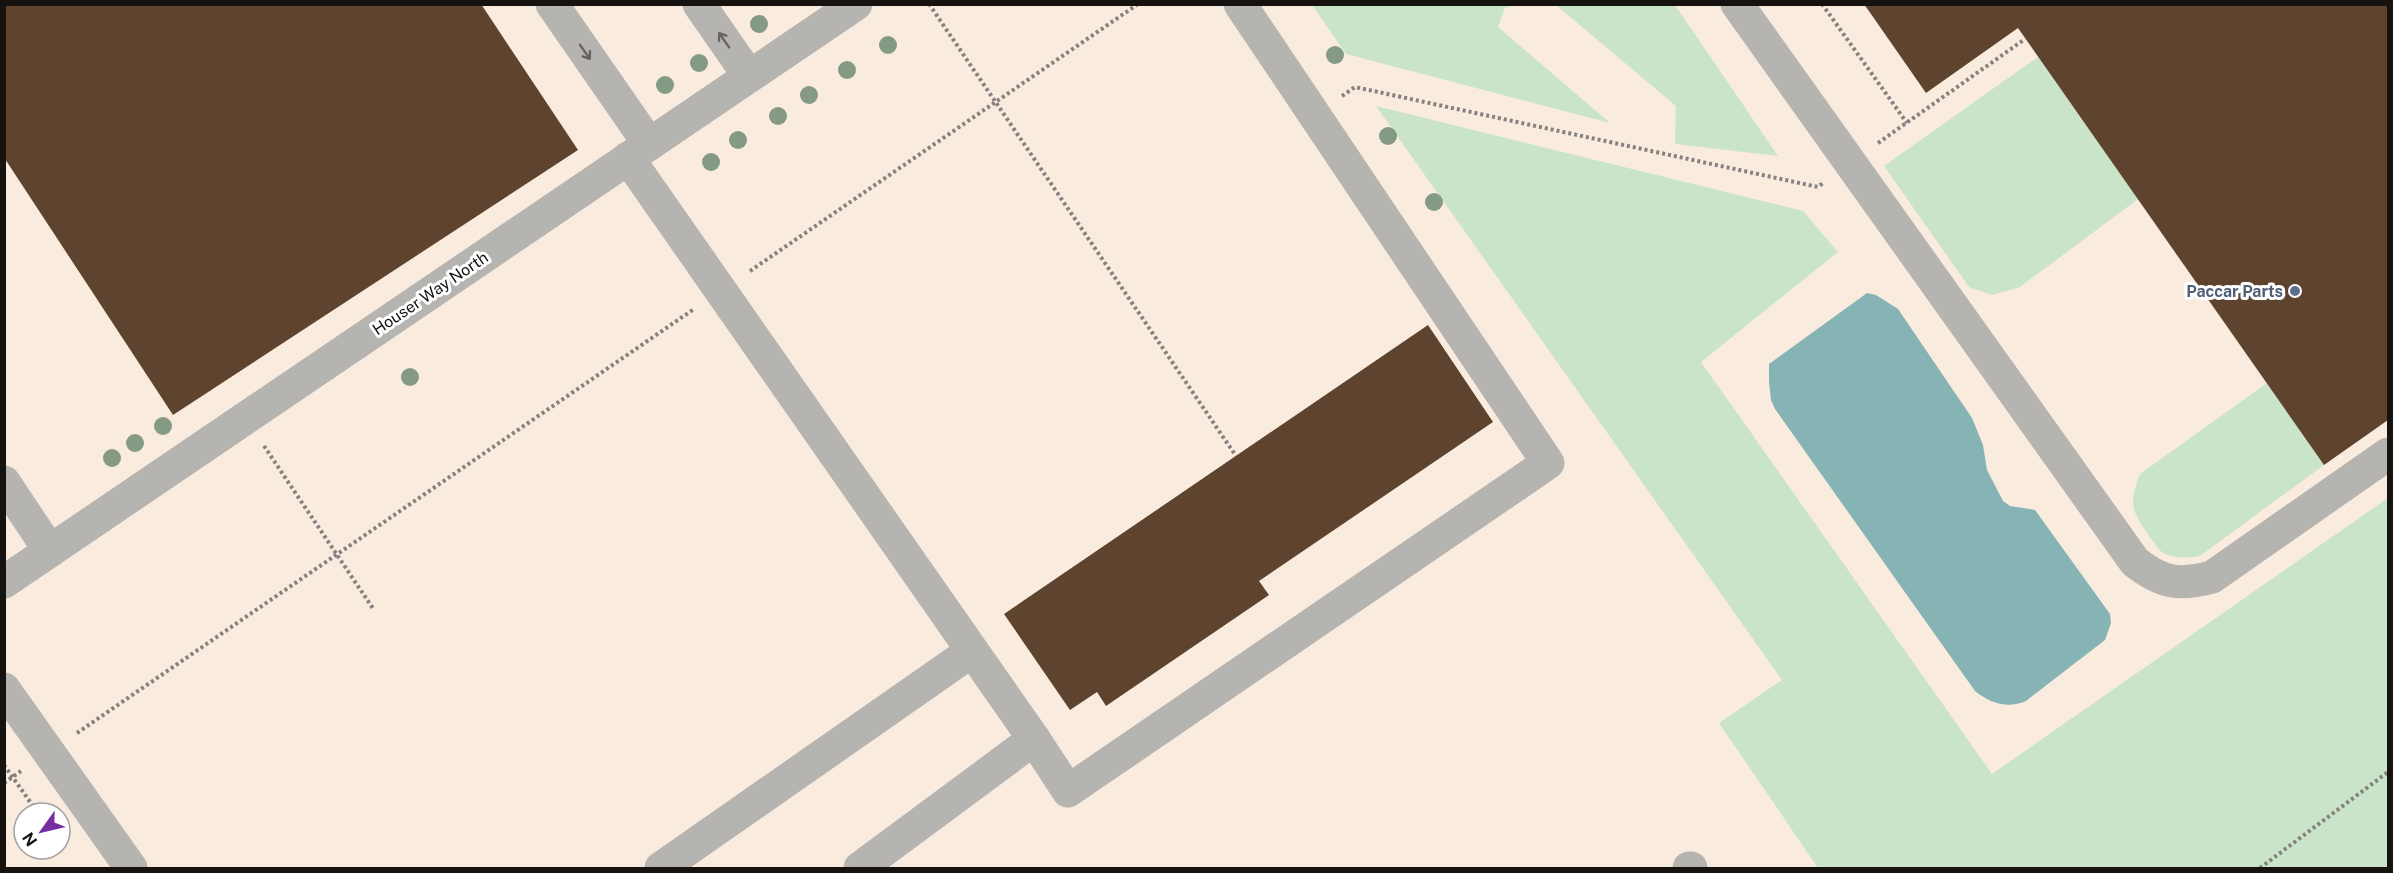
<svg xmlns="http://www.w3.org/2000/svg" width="2393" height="873" font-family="'Public Sans',sans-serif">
<rect width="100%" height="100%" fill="#fefaf7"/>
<path fill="#faebdf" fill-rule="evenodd" d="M5,5H2388V868H5ZM24,813H60V849H24Z"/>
<g fill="#cae4ca">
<polygon points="1312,5 1514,5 1505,8 1498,27 1610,123 1346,54"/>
<polygon points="1556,5 1675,5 1778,156 1675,144 1676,106"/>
<polygon points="2038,57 2138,199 2020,287 1992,295 1969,287 1884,166"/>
<polygon points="1376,106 1803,211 1838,252 1701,362 1992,774 2388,498 2388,868 1818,868 1719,723 1782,680"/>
<path d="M2267,383L2324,465L2200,556C2189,558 2174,559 2163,553C2156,548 2137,519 2134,510C2131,498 2136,484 2140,474Z"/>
</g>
<path fill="#86b3b4" d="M1867,293L1876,295L1898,309L1972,418L1983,445L1987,470L2003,501L2010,506L2035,510L2110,614L2111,623L2105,640L2026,701C2007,709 1990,703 1975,691L1775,409L1771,400L1769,382V364Z"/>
<g fill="#5e442f">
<polygon points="5,4 481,4 578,150 173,415 5,159"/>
<polygon points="1864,4 2388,4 2388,420 2324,465 2018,28 1926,93"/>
<polygon points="1428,325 1493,422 1259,581 1269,595 1106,706 1097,692 1070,710 1004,614"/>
</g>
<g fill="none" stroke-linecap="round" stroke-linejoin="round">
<g stroke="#85817f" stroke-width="4" stroke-dasharray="3 3" stroke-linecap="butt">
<polyline points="929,4 1236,456"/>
<polyline points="1822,4 1907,123"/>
<polyline points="1342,96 1355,87 1818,187 1823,183"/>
<polyline points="1878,143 2025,39"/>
<polyline points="750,271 1138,4"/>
<polyline points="264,446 374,610"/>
<polyline points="77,733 694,309"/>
<polyline points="4,765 38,813"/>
<polyline points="4,783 21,771"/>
<polyline points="2260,868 2388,772"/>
</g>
<g stroke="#b6b4b0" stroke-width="33">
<polyline points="552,4 649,144"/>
<polyline points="699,4 749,76"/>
<path d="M1737,4L2135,562C2162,583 2179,586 2212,577L2388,454"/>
<polyline points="628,158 1034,739 1068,791 1548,463 1240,4"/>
<polyline points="4,482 50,551"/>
<polyline points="4,582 856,4"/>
<polyline points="4,689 131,868"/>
<polyline points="661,868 972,651"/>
<polyline points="860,868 1034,739"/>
<polyline points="1689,868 1691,868"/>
</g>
</g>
<g fill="#859a84">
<circle cx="759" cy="24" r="9"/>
<circle cx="888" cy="45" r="9"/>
<circle cx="1335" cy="55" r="9"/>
<circle cx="699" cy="63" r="9"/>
<circle cx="847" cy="70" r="9"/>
<circle cx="665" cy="85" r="9"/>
<circle cx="809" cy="95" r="9"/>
<circle cx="778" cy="116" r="9"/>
<circle cx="1388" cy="136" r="9"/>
<circle cx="738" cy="140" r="9"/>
<circle cx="711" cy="162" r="9"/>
<circle cx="1434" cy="202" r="9"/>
<circle cx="410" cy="377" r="9"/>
<circle cx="163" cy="426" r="9"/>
<circle cx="135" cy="443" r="9"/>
<circle cx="112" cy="458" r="9"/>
</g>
<defs><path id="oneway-shaft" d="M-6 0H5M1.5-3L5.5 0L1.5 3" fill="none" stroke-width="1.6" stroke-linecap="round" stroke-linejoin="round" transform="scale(1.5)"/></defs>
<g stroke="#666360">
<use href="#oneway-shaft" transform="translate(724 40) rotate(-125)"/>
<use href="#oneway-shaft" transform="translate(585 52) rotate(55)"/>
</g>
<circle fill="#5c6f8a" stroke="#fff" stroke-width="2" cx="2295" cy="291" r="6"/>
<g text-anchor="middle" stroke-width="6" stroke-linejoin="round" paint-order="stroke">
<g font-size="16" font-weight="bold" fill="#4e5e75" stroke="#fff" text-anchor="end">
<text x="2283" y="297">Paccar Parts</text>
</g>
<g font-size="16" fill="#151210" stroke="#fff">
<text transform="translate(430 293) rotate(-34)" y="6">Houser Way North</text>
</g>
</g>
<rect width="2393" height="873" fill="none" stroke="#151210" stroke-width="12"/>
<g transform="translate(42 831) rotate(236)"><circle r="28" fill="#ffffff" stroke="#a1a09f" stroke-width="1.5"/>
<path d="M0-4.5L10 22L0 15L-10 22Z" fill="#772ea1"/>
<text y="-9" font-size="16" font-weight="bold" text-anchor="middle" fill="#151210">N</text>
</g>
</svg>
